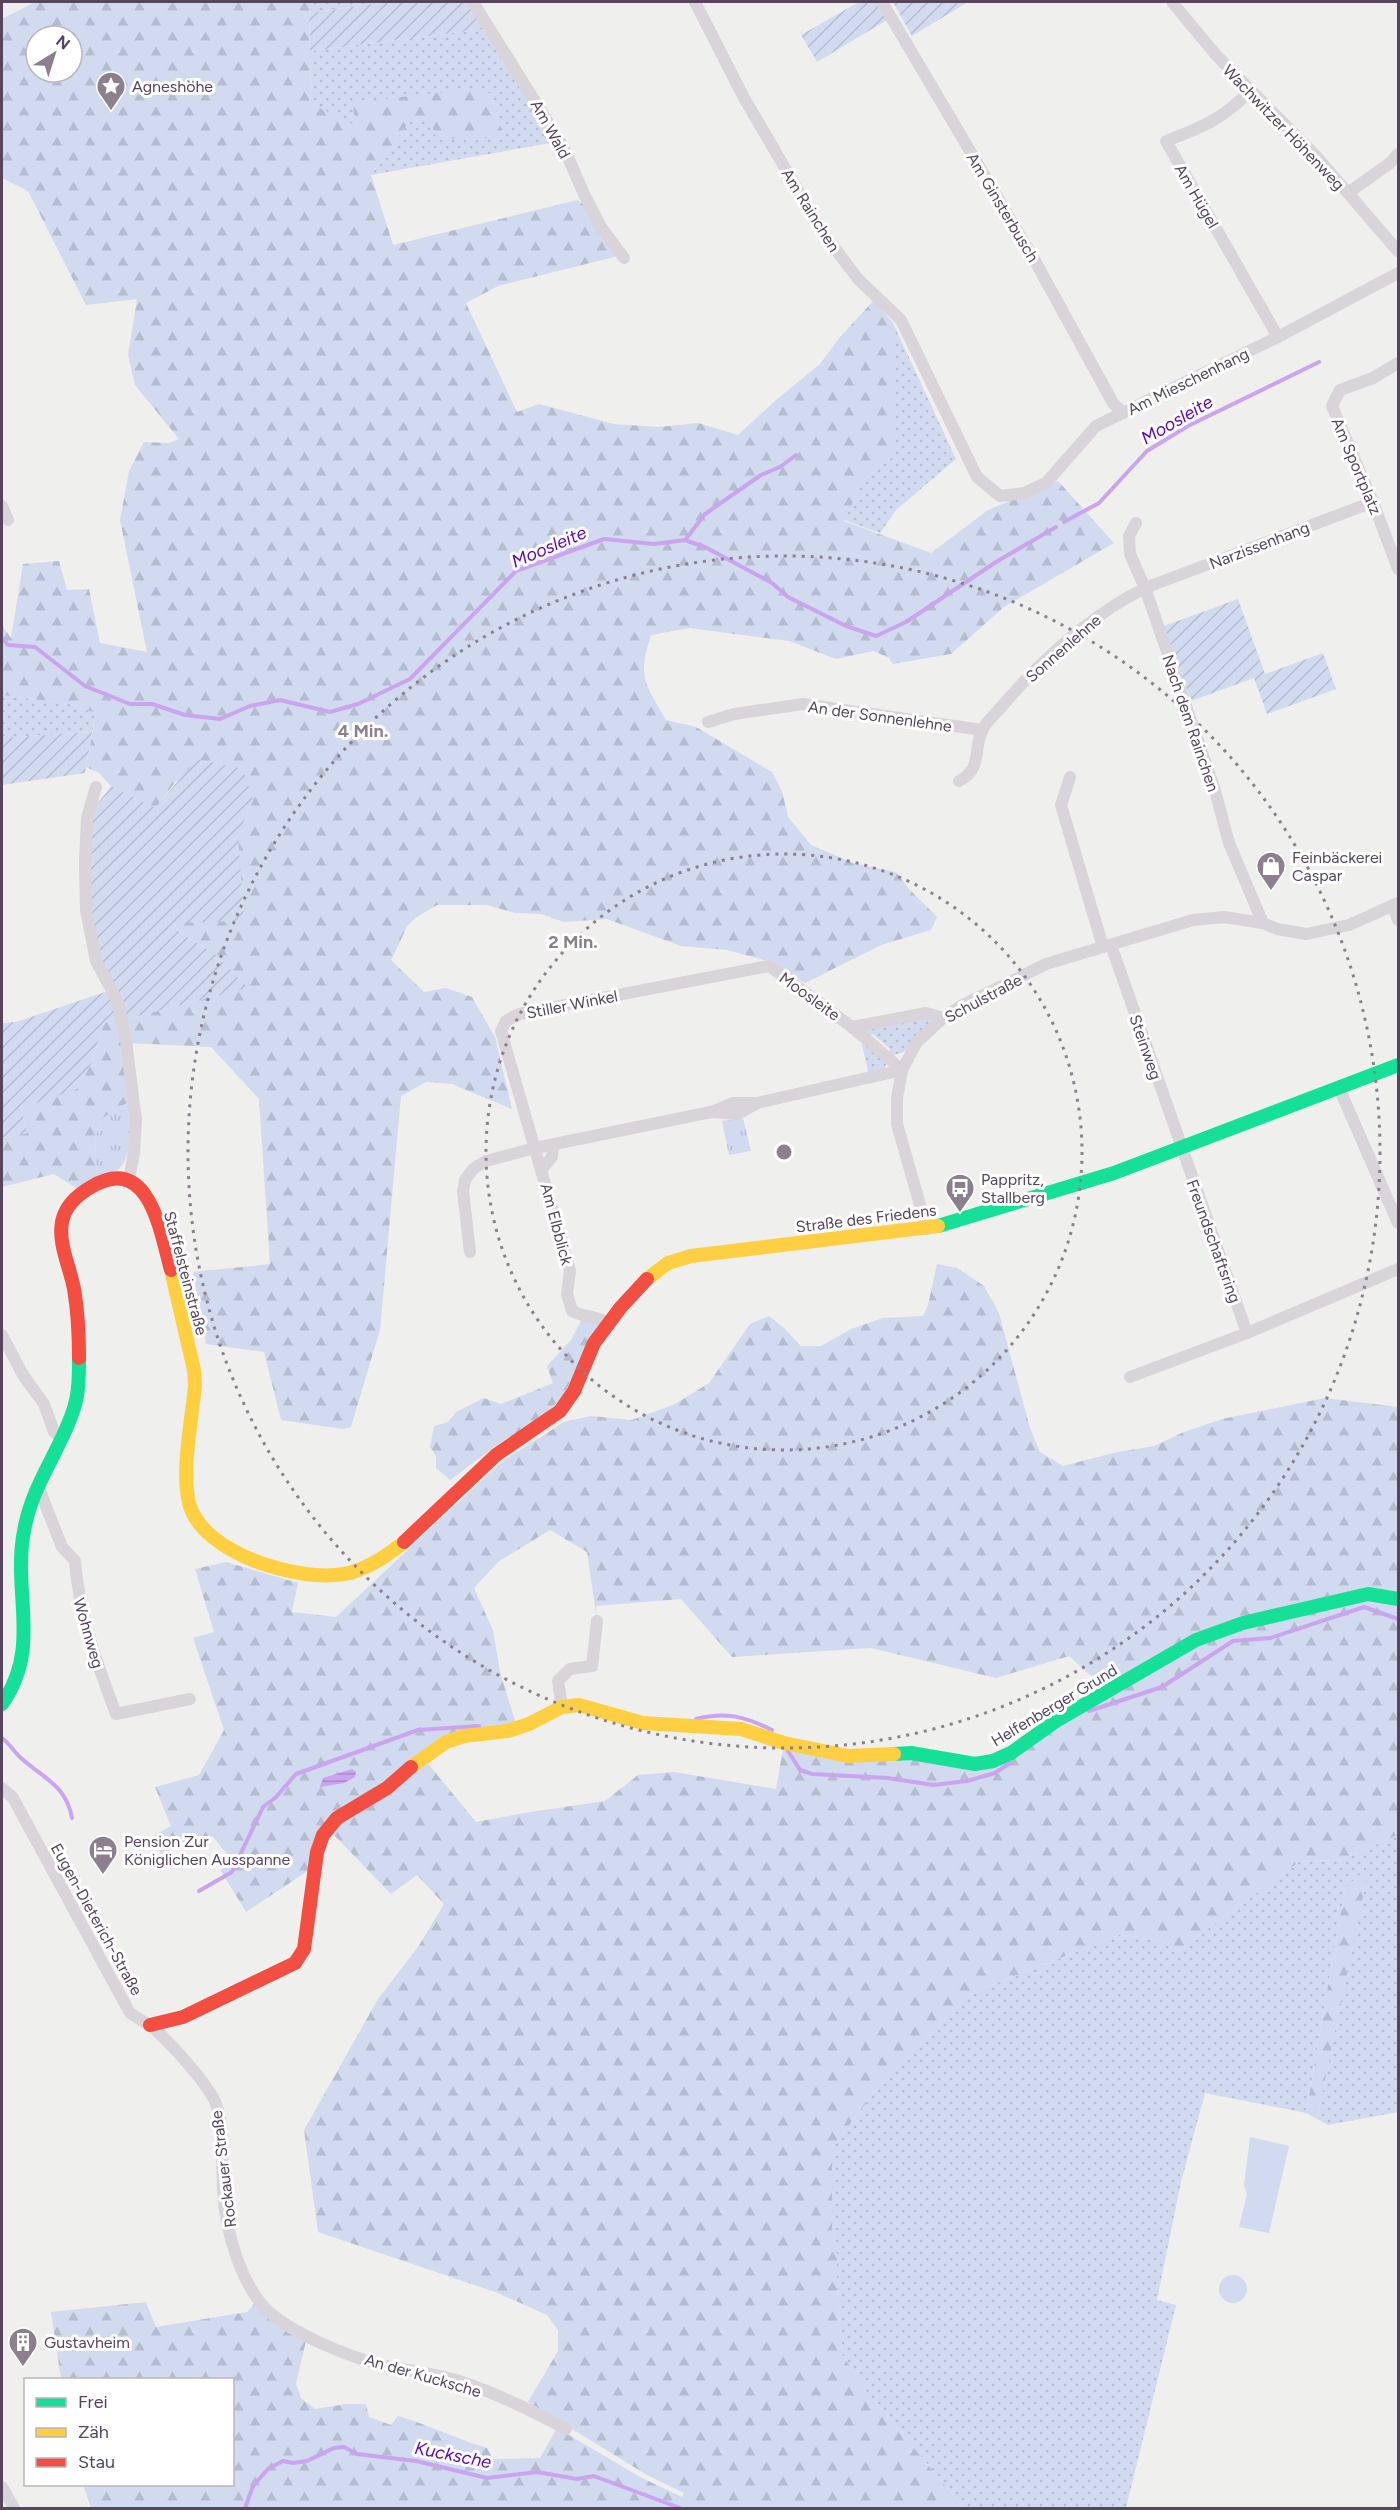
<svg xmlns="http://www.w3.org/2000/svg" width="1400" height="2510" font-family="Figtree,sans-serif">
<defs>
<pattern id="grass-dots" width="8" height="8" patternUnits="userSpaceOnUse" patternTransform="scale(1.5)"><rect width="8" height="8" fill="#d1daef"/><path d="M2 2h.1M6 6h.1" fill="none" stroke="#b6bccf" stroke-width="1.8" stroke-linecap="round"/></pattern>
<pattern id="forest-firs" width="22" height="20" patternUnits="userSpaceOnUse" patternTransform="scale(1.5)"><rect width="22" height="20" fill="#d1daef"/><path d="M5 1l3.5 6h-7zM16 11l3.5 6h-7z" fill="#b6bccf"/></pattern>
<pattern id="park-tufts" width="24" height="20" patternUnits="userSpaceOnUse" patternTransform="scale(1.5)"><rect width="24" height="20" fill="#d1daef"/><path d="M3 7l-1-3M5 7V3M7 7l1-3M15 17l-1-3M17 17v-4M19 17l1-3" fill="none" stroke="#b6bccf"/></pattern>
<pattern id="garden-furrows" width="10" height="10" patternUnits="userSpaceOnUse" patternTransform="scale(1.5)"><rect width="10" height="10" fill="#d1daef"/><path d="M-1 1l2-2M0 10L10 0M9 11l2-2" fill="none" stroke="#b6bccf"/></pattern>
<pattern id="water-rules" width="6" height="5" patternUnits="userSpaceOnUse" patternTransform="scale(1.5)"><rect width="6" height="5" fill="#cba4ef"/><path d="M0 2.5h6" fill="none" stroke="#a887c5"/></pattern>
</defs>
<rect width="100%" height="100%" fill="#efefee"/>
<g fill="url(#grass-dots)">
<polygon points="311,2 386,2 309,13"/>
<polygon points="485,29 556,142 371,175 409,122 429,118 503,134 490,93 353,104 356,126 311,104 310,51"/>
<polygon points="893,323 956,459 896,510 880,533 844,520 863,481 893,457"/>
<polygon points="2,695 69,704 96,713 92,732 2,738"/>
<polygon points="923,1016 931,1021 904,1052 893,1055 889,1053 890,1049 873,1034 869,1036 865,1032 866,1028"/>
<polygon points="864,1041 887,1062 884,1070 869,1074 862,1046"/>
<polygon points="1398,1835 1398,2112 1328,2125 1317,2119 1368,1868 1345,1888 1306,2113 1205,2093 1181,2182 1157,2300 1176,2305 1126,2508 964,2508 867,2392 842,2354 837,2284 837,2251 832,2228 832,2147 877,2089 960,2003 984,1988 1119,1935 1152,1938 1179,1950 1299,1862 1343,1859"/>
</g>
<g fill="url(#forest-firs)" fill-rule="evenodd">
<path d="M35,2H311L309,13L311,104L355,125L353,103L469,89L490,93L503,134L474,141L436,137L429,118L409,122L371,175L393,245L577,200L582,203L618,256L498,286L466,303L517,412L539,404L614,424L659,427L698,423L738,435L776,400L820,364L840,337L874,300L893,323V457L863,481L844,521L931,553L988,510L1058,481L1114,543L1004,607L951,654L893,664L889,658L874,651L836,659L789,641L689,628L651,635C637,679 645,682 666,720L696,727L772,772L782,791L788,817L811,845L853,863L896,872L909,889L937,917L931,930L881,945L805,983L768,961L727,950L681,946L607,919L564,922L541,914L515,913L487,905H437L417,917L408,925L391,960L424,992L446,988L472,997L495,1037L512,1109L452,1084L426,1082L401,1096L380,1330L351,1427L343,1429L281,1420L264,1352L206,1344L193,1272L270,1264L259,1099L211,1047L130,1043L126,1019L247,988L215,954L179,932L173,922L244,920L237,835L253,800L176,781L155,809L111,786L99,773L86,767L96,713L69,704L2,695V625L11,638L23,564L59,561L67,590L89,589L100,643L147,652L120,520L129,471L144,442L169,443L179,439L135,385L128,355L137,299L86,305L28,191L2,178V19ZM36,36H72V72H36Z"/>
<polygon points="118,1017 130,1101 103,1118 95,1138 97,1177 76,1188 54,1174 2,1187 2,1138 27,1133 21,1108 77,1088 91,1064 104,1023"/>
<path d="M937,1264L957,1268L984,1286L999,1313L1030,1428L1040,1452L1063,1466L1113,1453L1154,1446L1184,1432L1222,1419L1325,1398L1398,1407V1835L1343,1859L1299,1862L1179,1950L1152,1938L1119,1935L984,1988L960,2003L877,2089L832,2147V2228L837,2251V2284L842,2354L867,2392L964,2508H91L83,2485L232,2484V2380L61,2379L51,2312L146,2302L156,2327L247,2312L254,2304L263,2314L306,2341L296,2384L301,2398L315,2409L346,2404H366L369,2417L391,2425L398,2416C429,2425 457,2439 487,2448L493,2459L540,2458L557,2428L642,2478L682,2497L684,2493L647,2475L528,2402L558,2351V2330L547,2315L498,2293L318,2232L304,2130L378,1999L418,1947L444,1904L417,1875L391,1894L331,1832L309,1870L246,1912L221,1871L230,1857L213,1837L189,1842L161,1854L153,1836L171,1826L155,1787L199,1775L224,1730L193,1638L214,1632L195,1569L226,1562L298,1583L292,1612L336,1617L503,1461L564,1422L591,1416L632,1420L675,1404L709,1383L750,1324L769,1316L784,1328L801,1346H821L851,1329L883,1318L923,1316L928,1305ZM550,1530L587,1552L597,1621L596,1606L681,1599L732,1657L871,1648L996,1678L1069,1656L1109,1692L975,1764L784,1743L776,1789L674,1772L638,1775L605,1801L530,1812L476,1822L420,1754L516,1724L500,1672L493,1630L474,1588L498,1562Z"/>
<polygon points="582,1319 599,1324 562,1398 535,1423 504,1440 450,1480 436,1468 436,1456 430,1447 434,1426 448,1422 456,1412 484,1398 501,1404 553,1383 547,1366 571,1340"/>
<polygon points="1369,1867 1317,2119 1306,2113 1345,1888"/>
</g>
<g fill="url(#park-tufts)">
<path d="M130,1101C132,1119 134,1161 115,1172C110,1175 102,1176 97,1177L95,1138L103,1118Z"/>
<polygon points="743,1118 751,1151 729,1155 722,1121"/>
</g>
<g fill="url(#garden-furrows)">
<polygon points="386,2 466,2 485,29 310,51 309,13"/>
<polygon points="859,2 877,2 887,20 817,62 801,35"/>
<polygon points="893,2 968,2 912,36"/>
<polygon points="1238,599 1265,674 1323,653 1336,689 1267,714 1254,678 1191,701 1164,626"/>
<polygon points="92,732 85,773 2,785 2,738"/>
<path d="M197,759L243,769L253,800L238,835L244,921L173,923L179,932L215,954L248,988L126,1019C118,1000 106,980 99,960C90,928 82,839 95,808C98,800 107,794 111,786L155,808Z"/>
<polygon points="108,991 118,1017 104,1023 91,1064 77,1089 21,1108 27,1133 2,1138 2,1023 16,1022"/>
</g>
<g fill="#d1daef">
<polygon points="1250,2137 1289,2146 1269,2233 1239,2227 1247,2194 1244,2185"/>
<circle cx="1233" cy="2289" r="14"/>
</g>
<polygon fill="url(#water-rules)" points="352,1769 356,1772 355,1777 344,1783 320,1787 323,1778"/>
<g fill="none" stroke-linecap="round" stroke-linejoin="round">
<g stroke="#cba4ef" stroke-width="4">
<polyline points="1064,522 1099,503 1147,451 1188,426 1319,362"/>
<polyline points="685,540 705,514 761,475 780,467 796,455"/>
<polyline points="2,638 8,645 35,647 85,686 130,704 152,704 185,715 220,719 250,706 280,700 330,712 358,704 410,679 516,571 604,539 654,544 685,540 707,548 772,583 788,597 846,626 876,636 906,622 996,562 1056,527"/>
<polyline points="1089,1711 1162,1687 1233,1641 1270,1638 1364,1607 1398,1619"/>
<path d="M696,1719C726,1711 746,1717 772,1730"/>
<path d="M2,1738C10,1744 14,1752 21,1758C44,1779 66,1785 72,1818"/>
<polyline points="788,1751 800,1770 812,1774 888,1778 933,1785 967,1781 995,1773 1010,1763"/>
<polyline points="199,1891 232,1872 263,1807 276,1797 296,1774 418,1730 479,1726"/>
<polyline points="245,2508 253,2486 268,2469 283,2461 293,2463 307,2461 334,2448 344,2447 357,2454 416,2461 487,2478 537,2472 577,2479 594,2476 680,2508"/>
</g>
<g stroke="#d8d4d9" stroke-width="12">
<polyline points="473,2 564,148 584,194 601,227 624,258"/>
<polyline points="695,2 743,96 821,230 858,279 901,320 977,477 1000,496 1024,493 1046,483 1096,426 1278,337 1398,273"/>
<polyline points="882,2 1035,261 1113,403 1123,413"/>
<polyline points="1172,2 1216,55 1315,155 1398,251"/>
<path d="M1250,91C1224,118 1201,128 1166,141L1278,337"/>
<polyline points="1348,193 1390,163 1398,154"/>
<polyline points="1398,363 1373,378 1340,390 1332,406 1373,502 1398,569"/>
<polyline points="2,506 8,520"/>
<polyline points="1136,523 1129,536 1130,554 1145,588 1214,787 1229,843 1263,923"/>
<polyline points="708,722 734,714 803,704 982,730"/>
<polyline points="1070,777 1061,805 1103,947"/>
<path d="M959,781C984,768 972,749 983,729C987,721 997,712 1003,705C1043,658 1090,616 1145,588L1373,502"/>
<polyline points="96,787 87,818 85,862 86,910 96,961 118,1002 126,1041 136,1120 134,1153 129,1179"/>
<polyline points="1393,906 1398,920"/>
<polyline points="1111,945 1247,1333"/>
<polyline points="852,1027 902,1070"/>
<polyline points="1339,1088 1398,1223"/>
<polyline points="711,1112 737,1114 756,1104"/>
<polyline points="542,1169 552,1157 553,1145"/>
<polyline points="927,1229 897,1124 897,1098 902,1070 917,1042 943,1018 961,1006 1046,964 1193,920 1224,917 1263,923 1277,929 1306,934 1349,925 1398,903"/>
<polyline points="470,1252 463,1191 465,1180 473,1169 486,1161 535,1148 711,1112 733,1103 757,1103 902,1070"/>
<path d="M609,1324C598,1315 584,1318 572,1311L567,1294L570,1271L501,1031L506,1021L519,1014L769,966L852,1027L926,1013L943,1018"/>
<polyline points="2,1335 23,1375 44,1404 54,1432 61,1438"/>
<polyline points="1130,1377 1247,1333 1398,1269"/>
<path d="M38,1486L62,1547L75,1561C79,1615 97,1663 116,1714L190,1699"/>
<polyline points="562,1707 558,1681 570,1669 592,1666 597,1621"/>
<path d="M2,1788L13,1798L130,2013C136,2017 143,2021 149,2025C166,2037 209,2085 216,2104C226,2131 221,2162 223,2190C225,2228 240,2284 268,2311C293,2334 349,2357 382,2365C409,2371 437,2374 462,2382C498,2394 533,2411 566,2429"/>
<polyline points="2,2487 14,2508"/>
</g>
<g stroke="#16e098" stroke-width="14">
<polyline points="938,1226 1114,1173 1398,1065"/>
<path d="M2,1704C42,1647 12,1593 24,1531C32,1484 61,1450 74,1408C79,1392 79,1375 79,1358"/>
<polyline points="894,1754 911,1753 975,1764 993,1761 1011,1753 1056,1721 1196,1640 1243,1623 1368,1594 1398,1599"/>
</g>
<g stroke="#ffcf43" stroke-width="14">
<path d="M171,1270L194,1370L195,1385C192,1420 181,1470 189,1503C202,1554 298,1582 344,1574C367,1570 387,1556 404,1542"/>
<polyline points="647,1279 668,1263 691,1256 938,1226"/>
<polyline points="411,1767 446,1742 464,1736 508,1731 529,1724 562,1707 579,1705 643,1723 741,1729 784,1743 848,1756 894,1754"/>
</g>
<g stroke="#f24e42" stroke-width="14">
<path d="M79,1358C79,1335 78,1312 74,1289C70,1267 58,1244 62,1222C65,1206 77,1195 91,1187C149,1153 160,1230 171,1270"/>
<polyline points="404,1542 496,1455 560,1411 574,1391 594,1343 621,1307 647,1279"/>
<polyline points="150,2025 183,2017 295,1963 304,1949 317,1852 323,1835 337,1818 387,1788 411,1767"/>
</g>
</g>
<g fill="none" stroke="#8c808e" stroke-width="3" stroke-dasharray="3 6">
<circle cx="784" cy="1152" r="298"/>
<circle cx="784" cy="1152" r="596"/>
</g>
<defs>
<g id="sight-pin" transform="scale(1.5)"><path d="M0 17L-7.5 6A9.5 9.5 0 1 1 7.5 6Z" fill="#8c808e" stroke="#fff"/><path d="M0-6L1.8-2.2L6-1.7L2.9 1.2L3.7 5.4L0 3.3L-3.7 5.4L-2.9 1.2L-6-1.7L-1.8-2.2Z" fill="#fff"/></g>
<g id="shop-pin" transform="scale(1.5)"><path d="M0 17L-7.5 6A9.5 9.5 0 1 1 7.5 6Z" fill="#8c808e" stroke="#fff"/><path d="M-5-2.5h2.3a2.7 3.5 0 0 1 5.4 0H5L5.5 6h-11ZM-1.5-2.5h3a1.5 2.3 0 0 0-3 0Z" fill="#fff"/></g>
<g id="bus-pin" transform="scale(1.5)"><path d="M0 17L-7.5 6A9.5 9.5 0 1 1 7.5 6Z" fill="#8c808e" stroke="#fff"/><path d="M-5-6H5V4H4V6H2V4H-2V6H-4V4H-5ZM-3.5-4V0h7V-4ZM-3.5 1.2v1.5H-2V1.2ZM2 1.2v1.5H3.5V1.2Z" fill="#fff"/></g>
<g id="hotel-pin" transform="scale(1.5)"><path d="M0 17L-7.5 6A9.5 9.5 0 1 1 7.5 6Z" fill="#8c808e" stroke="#fff"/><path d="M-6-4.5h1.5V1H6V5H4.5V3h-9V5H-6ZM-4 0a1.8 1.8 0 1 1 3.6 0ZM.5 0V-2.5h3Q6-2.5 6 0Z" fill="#fff"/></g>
<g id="building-pin" transform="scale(1.5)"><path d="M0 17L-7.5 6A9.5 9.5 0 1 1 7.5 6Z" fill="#8c808e" stroke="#fff"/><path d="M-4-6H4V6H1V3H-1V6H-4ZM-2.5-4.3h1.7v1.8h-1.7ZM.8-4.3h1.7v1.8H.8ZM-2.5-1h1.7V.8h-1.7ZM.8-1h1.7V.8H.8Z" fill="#fff"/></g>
</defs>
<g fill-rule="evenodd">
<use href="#sight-pin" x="111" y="86"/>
<use href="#shop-pin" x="1271" y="866"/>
<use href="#bus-pin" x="960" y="1188"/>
<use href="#hotel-pin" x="103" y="1850"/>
<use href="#building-pin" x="23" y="2342"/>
</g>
<g text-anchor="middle" stroke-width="6" stroke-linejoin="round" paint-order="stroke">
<g font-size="16" fill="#56455b" stroke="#fff" text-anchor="start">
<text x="132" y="92">Agneshöhe</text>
<text x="1292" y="863">Feinbäckerei<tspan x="1292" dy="18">Caspar</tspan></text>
<text x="981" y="1185">Pappritz,<tspan x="981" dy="18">Stallberg</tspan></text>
<text x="124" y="1847">Pension Zur<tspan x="124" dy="18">Königlichen Ausspanne</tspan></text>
<text x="44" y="2348">Gustavheim</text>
</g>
<g font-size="16" fill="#56455b" stroke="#fff">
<text transform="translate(1284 127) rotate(46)" y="6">Wachwitzer Höhenweg</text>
<text transform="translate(551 129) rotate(61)" y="6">Am Wald</text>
<text transform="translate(1197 196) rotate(60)" y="6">Am Hügel</text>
<text transform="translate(1003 207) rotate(59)" y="6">Am Ginsterbusch</text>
<text transform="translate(811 210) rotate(58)" y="6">Am Rainchen</text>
<text transform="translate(1188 381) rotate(-26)" y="6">Am Mieschenhang</text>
<text transform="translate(1357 466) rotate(67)" y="6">Am Sportplatz</text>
<text transform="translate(1259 545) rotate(-21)" y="6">Narzissenhang</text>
<text transform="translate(1063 648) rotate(-41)" y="6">Sonnenlehne</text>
<text transform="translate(880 716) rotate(8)" y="6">An der Sonnenlehne</text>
<text transform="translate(1191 723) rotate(71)" y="6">Nach dem Rainchen</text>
<text transform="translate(810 996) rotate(36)" y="6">Moosleite</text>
<text transform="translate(983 998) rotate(-28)" y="6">Schulstraße</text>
<text transform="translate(572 1004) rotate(-11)" y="6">Stiller Winkel</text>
<text transform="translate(1146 1047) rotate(71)" y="6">Steinweg</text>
<text transform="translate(866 1218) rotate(-7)" y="6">Straße des Friedens</text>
<text transform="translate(557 1224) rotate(75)" y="6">Am Elbblick</text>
<text transform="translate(1214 1241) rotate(70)" y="6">Freundschaftsring</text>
<text transform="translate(186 1273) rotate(75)" y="6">Staffelsteinstraße</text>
<text transform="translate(89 1633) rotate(74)" y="6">Wohnweg</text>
<text transform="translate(1054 1705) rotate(-31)" y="6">Helfenberger Grund</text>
<text transform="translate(97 1919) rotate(61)" y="6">Eugen-Dieterich-Straße</text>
<text transform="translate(223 2169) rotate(-97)" y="6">Rockauer Straße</text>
<text transform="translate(423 2375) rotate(16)" y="6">An der Kucksche</text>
</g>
<g font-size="18" font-style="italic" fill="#5e06ac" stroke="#fff">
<text transform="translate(1177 420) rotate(-30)" y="6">Moosleite</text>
<text transform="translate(549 547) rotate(-23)" y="6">Moosleite</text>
<text transform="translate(453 2455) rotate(11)" y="6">Kucksche</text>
</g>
</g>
<circle cx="784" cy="1152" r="9" fill="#8c808e" stroke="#fff" stroke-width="3"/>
<g font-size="18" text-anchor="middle" font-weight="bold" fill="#8c808e" stroke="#fff" stroke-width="6" stroke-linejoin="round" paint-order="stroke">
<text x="363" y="737">4 Min.</text>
<text x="573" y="948">2 Min.</text>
</g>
<rect width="1400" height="2510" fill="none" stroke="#56455b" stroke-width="6"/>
<rect x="24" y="2378" width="210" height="108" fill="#ffffff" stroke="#bbb5bd" stroke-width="1.5"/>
<rect x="36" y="2398" width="30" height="9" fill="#16e098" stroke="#bbb5bd" stroke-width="1.5"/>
<text x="78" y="2408" font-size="18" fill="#56455b">Frei</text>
<rect x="36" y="2428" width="30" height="9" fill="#ffcf43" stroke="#bbb5bd" stroke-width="1.5"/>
<text x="78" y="2438" font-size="18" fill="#56455b">Zäh</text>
<rect x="36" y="2458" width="30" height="9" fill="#f24e42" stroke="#bbb5bd" stroke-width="1.5"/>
<text x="78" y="2468" font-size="18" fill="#56455b">Stau</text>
<g transform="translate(54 54) rotate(38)"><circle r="28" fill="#ffffff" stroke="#bbb5bd" stroke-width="1.5"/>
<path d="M0-4.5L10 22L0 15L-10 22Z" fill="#8c808e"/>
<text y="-9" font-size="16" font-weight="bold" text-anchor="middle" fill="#56455b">N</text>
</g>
</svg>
